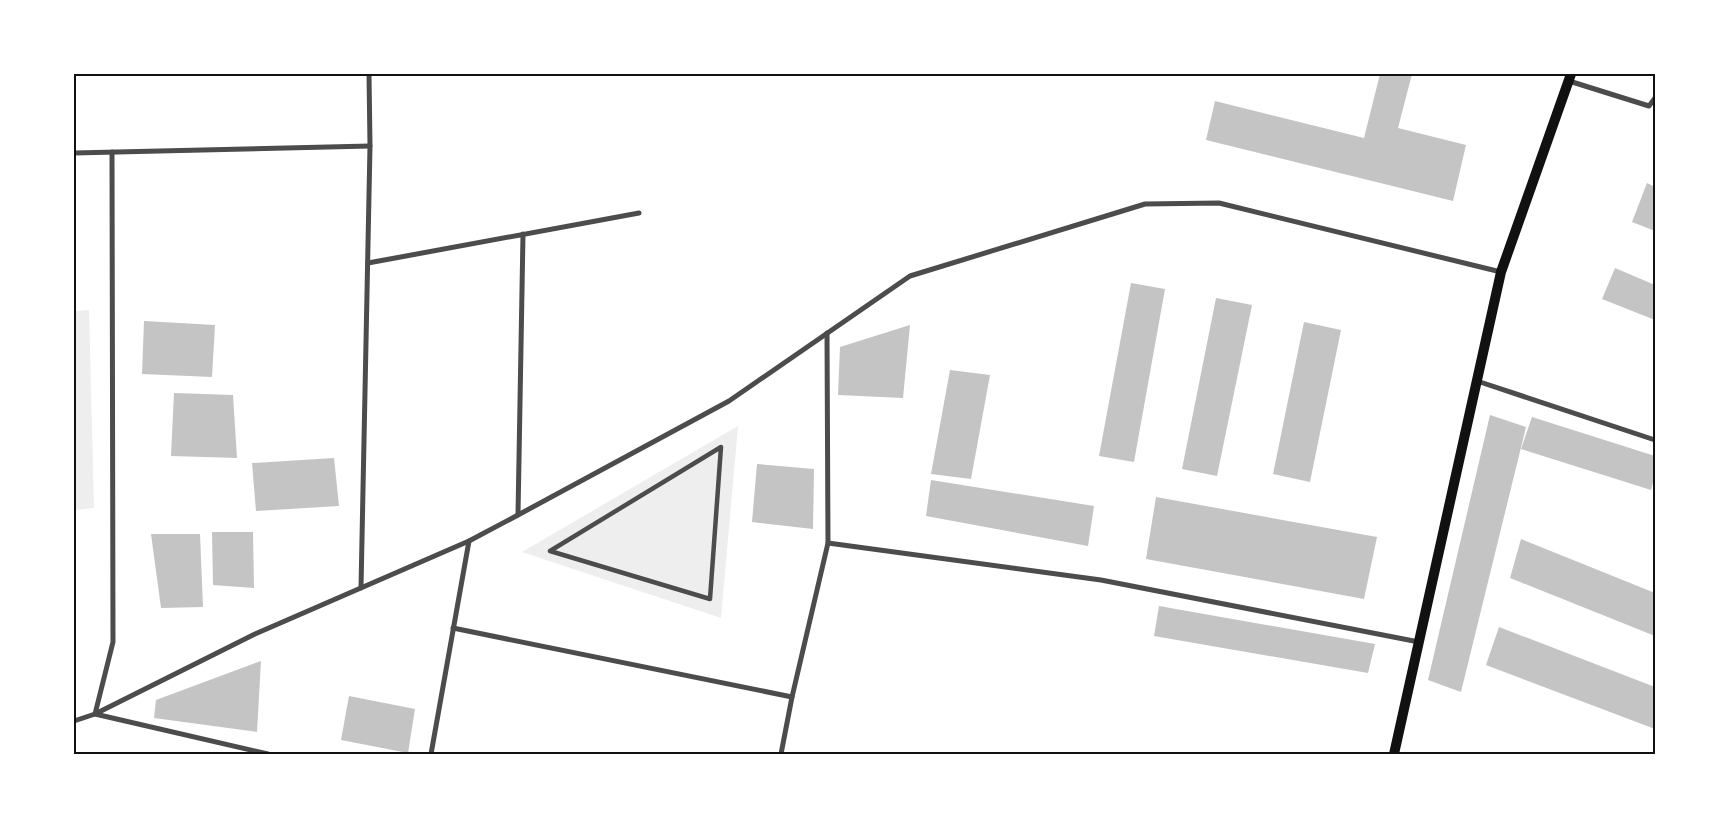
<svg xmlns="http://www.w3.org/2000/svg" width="1729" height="828" font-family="'DM Sans',sans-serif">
<rect width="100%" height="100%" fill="#fff"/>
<g fill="#eee">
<polygon points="89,310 94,508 74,510 74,311"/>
<polygon points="738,426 721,618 522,552"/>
</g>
<g fill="#c4c4c4">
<polygon points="1380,74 1412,74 1398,128 1466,145 1453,201 1206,140 1215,101 1364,138"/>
<polygon points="1647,183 1655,187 1655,231 1632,222"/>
<polygon points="1615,268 1655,285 1655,320 1602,299"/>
<polygon points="1131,283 1165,289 1134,462 1099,456"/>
<polygon points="1216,298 1252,305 1217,476 1182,469"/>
<polygon points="144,321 215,325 212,377 142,374"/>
<polygon points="1304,322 1341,330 1310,482 1273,474"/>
<polygon points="910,325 903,398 838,395 840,347"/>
<polygon points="950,370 990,375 971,479 931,474"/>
<polygon points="174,393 233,395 237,458 171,456"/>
<polygon points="1490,415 1526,427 1461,692 1428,680"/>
<polygon points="1532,417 1655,456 1655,475 1651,490 1521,449"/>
<polygon points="334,458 339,506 256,511 252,463"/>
<polygon points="757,464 814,469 813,529 752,522"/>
<polygon points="931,480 1094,506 1088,546 926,516"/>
<polygon points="1156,497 1377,537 1364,599 1146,559"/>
<polygon points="212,532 253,532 254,588 213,585"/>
<polygon points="151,534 200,534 203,607 161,608"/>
<polygon points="1521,539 1655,593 1655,636 1510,578"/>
<polygon points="1159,606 1375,644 1368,673 1154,636"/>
<polygon points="1499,627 1655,687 1655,729 1486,665"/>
<polygon points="261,661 257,732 154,718 156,700"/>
<polygon points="349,696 415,709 408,753 341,740"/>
</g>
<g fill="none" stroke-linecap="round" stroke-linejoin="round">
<polygon stroke="#4c4c4c" stroke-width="4.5" points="721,447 710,599 550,551"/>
<g stroke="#4c4c4c" stroke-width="5">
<polyline points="1569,81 1649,106 1655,98"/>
<polyline points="112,152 113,642 95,714 268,754"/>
<polyline points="74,153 370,146"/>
<polyline points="368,263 639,213"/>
<polyline points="1477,381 1655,440"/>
<polyline points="518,515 523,234"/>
<polyline points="828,543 1101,580 1419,642"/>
<polyline points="361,588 370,146 369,74"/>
<polyline points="453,628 792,697"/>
<polyline points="74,721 95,714 255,634 469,541 518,515 729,401 910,276 1145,204 1219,203 1501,272"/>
<polyline points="431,754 469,541"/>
<polyline points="781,754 792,697 828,543 827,333"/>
</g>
<polyline stroke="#111" stroke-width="10" points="1394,754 1501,272 1571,74"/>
</g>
<rect width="1729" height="828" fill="none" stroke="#ffffff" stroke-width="150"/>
<rect x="75" y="75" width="1579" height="678" fill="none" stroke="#111" stroke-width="2"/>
</svg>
